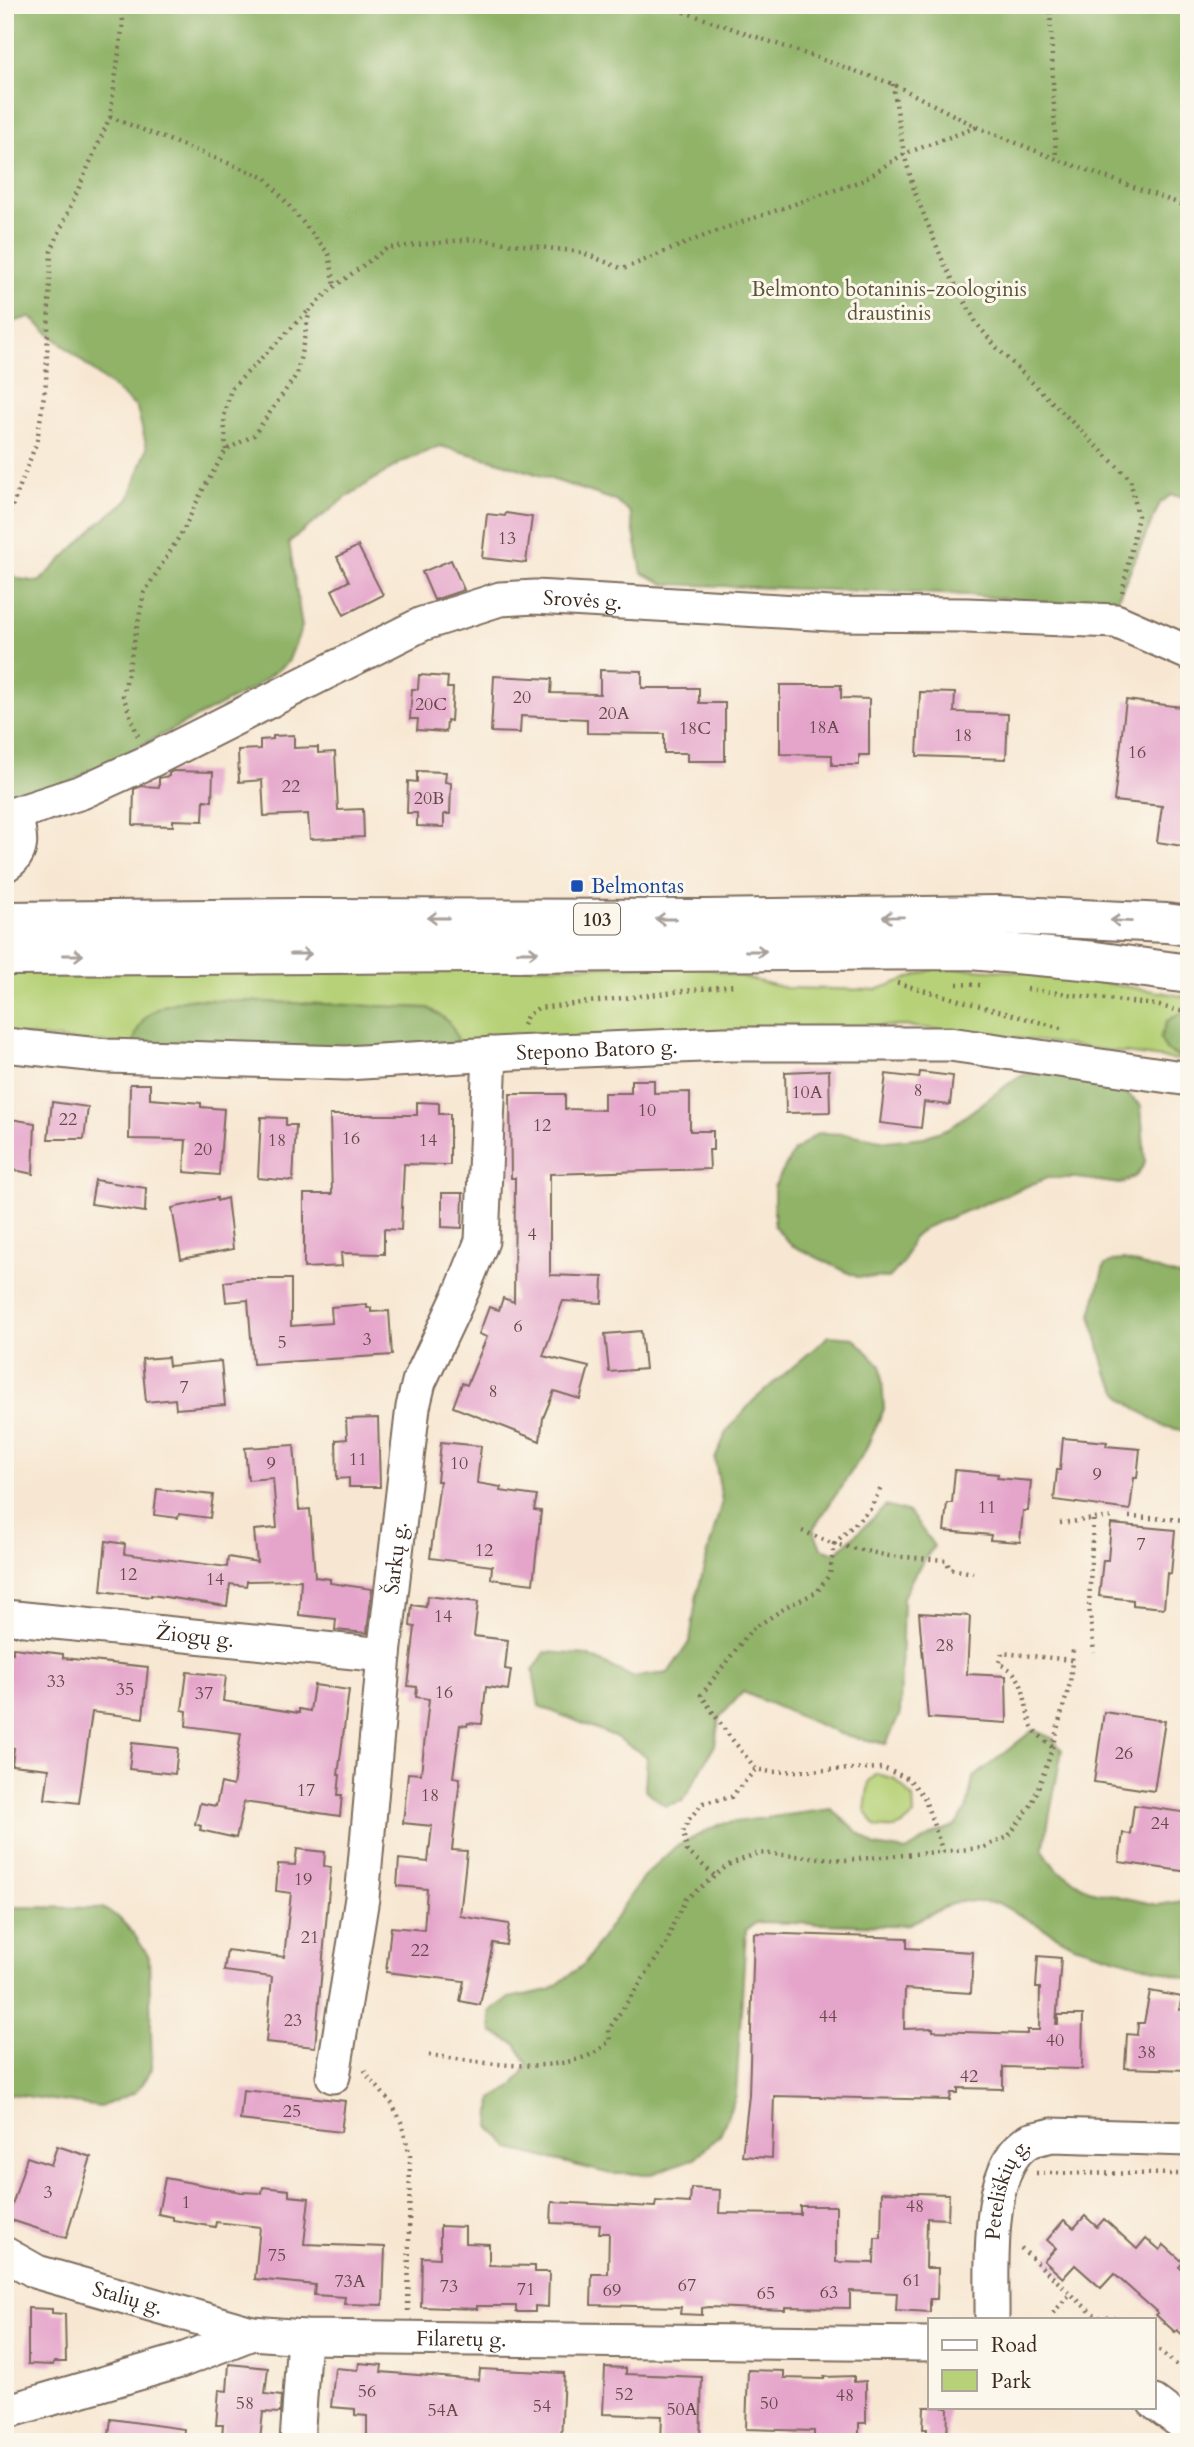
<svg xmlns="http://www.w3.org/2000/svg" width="1194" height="2447" font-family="Cardo,serif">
<rect width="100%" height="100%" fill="#fbf7ec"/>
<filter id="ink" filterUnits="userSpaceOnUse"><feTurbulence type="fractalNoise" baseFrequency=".0143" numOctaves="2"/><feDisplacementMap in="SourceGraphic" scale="14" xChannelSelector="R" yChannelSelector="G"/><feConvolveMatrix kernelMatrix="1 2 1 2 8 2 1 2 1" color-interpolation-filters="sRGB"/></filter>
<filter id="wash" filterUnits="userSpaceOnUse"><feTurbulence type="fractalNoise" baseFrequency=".00686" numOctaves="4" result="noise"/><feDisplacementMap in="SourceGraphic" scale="28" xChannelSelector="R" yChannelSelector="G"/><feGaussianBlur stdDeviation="1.57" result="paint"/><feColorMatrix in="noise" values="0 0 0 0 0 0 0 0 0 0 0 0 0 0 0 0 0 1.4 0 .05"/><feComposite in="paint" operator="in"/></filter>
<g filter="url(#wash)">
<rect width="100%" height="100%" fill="#f7e7d2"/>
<g fill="#b6d177" stroke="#787e4a" stroke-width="2">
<polygon points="693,965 786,988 876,990 939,967 1042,973 1172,994 1189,998 1189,1011 1184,1011 1166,1050 1184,1061 986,1034 902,1026 773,1028 459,1046 428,1008 188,999 162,1006 133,1046 5,1034 5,972"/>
<path d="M877,1774L895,1779L913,1798L914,1815C901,1829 894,1830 876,1827L865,1810L869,1781Z"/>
</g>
<g fill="#90b368" stroke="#666e43" stroke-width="2">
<polygon points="5,5 1189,5 1189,498 1171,495 1160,503 1118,598 1108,609 968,595 665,584 642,573 630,512 614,500 500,462 440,446 400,463 348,496 289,542 302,627 288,662 252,689 28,803 5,806 5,571 19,579 39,582 98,524 129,499 147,448 137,408 30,317 8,323 5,327"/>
<path d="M188,999L428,1008C448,1019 454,1024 459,1046L300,1052L133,1046C139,1012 158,1007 188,999Z"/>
<polygon points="1185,1011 1189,1011 1189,1062 1166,1050 1160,1038 1167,1021"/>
<polygon points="1034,1072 1056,1073 1125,1092 1141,1106 1145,1163 1136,1176 1120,1184 1077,1178 1047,1178 924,1228 912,1239 903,1263 889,1278 857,1277 791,1245 774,1226 774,1187 794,1151 818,1133 848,1134 887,1141 924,1137 949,1128 1018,1077"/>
<polygon points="1124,1260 1189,1279 1189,1432 1163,1426 1124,1400 1106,1372 1091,1315 1104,1266 1112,1261"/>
<polygon points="829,1336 854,1338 881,1366 884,1409 865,1451 813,1529 821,1548 836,1553 886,1506 910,1513 934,1546 914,1575 903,1597 900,1714 886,1744 840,1734 743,1692 719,1718 715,1745 683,1801 665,1806 645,1789 647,1757 614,1736 539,1706 533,1671 545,1652 587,1655 632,1677 668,1673 690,1641 697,1594 722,1501 715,1459 727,1431 753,1401"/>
<polygon points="1033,1730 1052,1738 1062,1750 1043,1850 1056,1869 1089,1890 1158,1905 1189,1900 1189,1979 1074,1945 998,1903 958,1901 909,1924 888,1926 757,1922 746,1930 736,2095 720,2135 695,2158 652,2174 611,2174 511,2149 490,2127 492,2099 512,2087 528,2065 516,2044 492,2032 490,2012 509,1998 550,1990 584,1964 643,1877 675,1847 720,1824 831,1809 875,1846 906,1851 938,1832 955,1826 967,1808 973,1778"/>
<polygon points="5,1907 102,1908 118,1917 134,1934 149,1957 152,2069 136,2092 100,2107 5,2093"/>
</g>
<g id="blocks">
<g fill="#e5a5cb">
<polygon points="506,513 532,517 526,563 482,558 487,514 505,516"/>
<polygon points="358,546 383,595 344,615 332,590 349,581 337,557"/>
<polygon points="451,560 464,590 434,600 422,572"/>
<polygon points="600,670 642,671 642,688 699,688 699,703 725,703 725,761 687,761 687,753 664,753 664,734 587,733 587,719 521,716 520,733 491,732 494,676 552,679 551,693 600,694"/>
<polygon points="419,675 448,677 447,688 453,688 451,721 447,720 446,732 417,730 418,719 410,719 412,689 418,689"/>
<polygon points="780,685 841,685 841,698 869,699 869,755 859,755 859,765 832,765 832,755 780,754"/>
<polygon points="920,692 955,693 954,712 1008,714 1006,759 917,756"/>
<polygon points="1126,700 1189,708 1189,847 1157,842 1162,806 1114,801"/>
<polygon points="294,735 294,748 318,747 318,753 335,752 338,810 363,809 364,837 310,839 308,814 264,816 262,780 239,782 238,750 260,749 260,740 273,739 273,736"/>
<polygon points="173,771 213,772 212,801 204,800 203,821 173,820 173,826 133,825 134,789 142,786 159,787 159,778 169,776 169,773"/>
<polygon points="417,771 446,772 445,782 451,783 450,814 444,814 444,827 417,826 417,813 407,813 408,781 417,782"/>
<polygon points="829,1070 830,1112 786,1113 785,1072"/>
<polygon points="920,1072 953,1076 950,1105 924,1102 921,1128 880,1123 886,1074 919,1078"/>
<polygon points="631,1080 654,1080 654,1093 690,1092 690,1131 713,1131 713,1150 709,1150 710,1169 550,1174 550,1275 603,1277 602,1303 563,1301 543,1356 589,1367 580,1399 554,1391 543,1418 540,1441 453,1407 462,1383 467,1385 487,1337 479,1334 489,1307 499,1310 503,1298 514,1302 515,1178 511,1178 510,1094 565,1094 565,1109 604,1110 604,1093 631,1093"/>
<polygon points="130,1084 150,1084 150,1099 201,1103 201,1107 224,1109 219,1175 184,1172 186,1140 129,1139"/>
<polygon points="52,1102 88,1107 84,1139 48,1139"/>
<polygon points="417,1102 439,1103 439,1114 450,1114 450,1165 404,1164 401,1230 384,1229 384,1254 341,1253 342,1266 304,1268 304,1194 332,1194 330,1115 417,1115"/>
<polygon points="261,1117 286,1118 286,1125 296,1125 293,1181 258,1178"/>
<polygon points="5,1118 35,1123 33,1174 5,1168"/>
<polygon points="95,1180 146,1188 145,1212 91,1204"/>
<polygon points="442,1193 463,1193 462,1228 442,1227"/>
<polygon points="217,1198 217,1201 227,1198 233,1249 181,1259 172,1208"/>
<polygon points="244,1279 291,1279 291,1326 332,1323 331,1307 367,1304 367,1308 371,1308 371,1312 389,1311 392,1355 253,1364 248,1300 226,1302 224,1282"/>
<polygon points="641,1331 645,1369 609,1372 605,1334"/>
<polygon points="168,1357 169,1366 221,1361 225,1405 176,1409 175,1399 146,1402 142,1359"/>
<polygon points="378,1418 380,1487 349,1487 349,1478 337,1479 336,1440 347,1439 346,1419"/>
<polygon points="1063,1438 1107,1442 1106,1446 1140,1449 1137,1478 1134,1478 1130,1510 1054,1500 1057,1470 1060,1470"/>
<polygon points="441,1442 481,1446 477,1483 501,1487 500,1491 537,1496 534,1510 541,1511 533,1584 491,1579 492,1566 430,1558 440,1481 437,1481"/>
<polygon points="294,1445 299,1510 310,1509 315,1577 330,1579 330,1583 372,1589 367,1633 335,1630 336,1619 299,1615 301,1580 247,1581 246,1586 230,1584 227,1606 151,1595 151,1597 101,1591 106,1541 125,1544 124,1554 227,1567 228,1557 257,1562 254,1530 277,1528 273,1478 248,1480 245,1448"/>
<polygon points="955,1470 998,1474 997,1478 1031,1481 1028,1511 1023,1511 1020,1542 990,1540 991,1535 944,1531 947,1503 952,1503"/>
<polygon points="157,1489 213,1495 210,1518 179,1514 178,1518 154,1515"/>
<polygon points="1111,1524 1175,1530 1171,1574 1167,1573 1164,1608 1133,1605 1133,1600 1099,1596 1103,1560 1108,1560"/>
<polygon points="427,1596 478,1602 474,1636 508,1640 505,1669 511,1670 508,1690 486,1687 482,1724 468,1723 467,1726 460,1725 453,1777 460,1778 452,1850 467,1851 460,1916 509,1924 506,1945 493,1943 480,2005 460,2001 464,1981 386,1972 391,1927 424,1930 427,1889 397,1886 399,1859 428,1862 432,1826 403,1823 408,1773 421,1774 429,1699 416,1697 417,1687 408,1686 415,1627 410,1626 412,1605 426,1607"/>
<polygon points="919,1613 970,1616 967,1674 1006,1676 1007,1723 928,1718"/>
<polygon points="13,1648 63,1654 63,1658 148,1667 143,1718 92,1712 79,1803 45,1799 49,1769 12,1765 14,1748 5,1747 5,1651 13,1653"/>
<polygon points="187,1672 226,1676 223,1701 299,1713 299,1709 310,1711 314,1685 349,1690 338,1775 340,1775 338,1795 342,1795 340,1816 244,1802 236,1838 200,1830 201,1826 195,1824 200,1803 216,1806 221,1783 233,1786 241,1733 186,1726 187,1711 182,1710"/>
<polygon points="1104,1712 1165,1721 1154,1791 1094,1782"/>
<polygon points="132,1743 178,1748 175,1774 129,1769"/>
<polygon points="1134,1805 1189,1813 1189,1872 1119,1862 1123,1833 1130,1834"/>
<polygon points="297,1849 325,1852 324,1866 331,1867 315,2047 266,2042 272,1977 224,1971 227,1950 284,1957 291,1893 276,1891 278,1864 295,1865"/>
<polygon points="754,1933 907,1938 907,1948 973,1952 971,1993 905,1989 904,2029 933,2028 933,2031 1027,2034 1027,2030 1039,2030 1040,1988 1036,1988 1038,1956 1061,1958 1056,2024 1058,2024 1058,2015 1083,2015 1082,2069 1003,2067 1003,2089 958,2088 958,2093 951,2093 950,2100 774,2096 772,2158 742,2156 749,2095"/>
<polygon points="1150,1991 1182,1997 1179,2010 1189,2008 1189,2070 1125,2068 1127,2034 1137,2035 1138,2023 1144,2023"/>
<polygon points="243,2090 345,2101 341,2132 240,2120"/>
<polygon points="57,2146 91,2157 66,2238 8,2219 27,2157 51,2165"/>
<polygon points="165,2178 241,2192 262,2193 263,2187 289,2190 289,2196 309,2198 304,2244 385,2247 383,2305 344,2304 345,2297 314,2295 315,2285 255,2279 260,2227 216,2222 215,2227 173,2220 173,2217 158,2214"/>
<polygon points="691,2188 720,2190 719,2213 800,2214 800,2206 836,2206 836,2262 874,2263 875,2238 881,2238 882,2192 949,2194 948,2219 927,2218 926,2268 938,2268 937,2299 930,2299 930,2312 896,2310 897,2293 850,2291 850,2308 785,2307 785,2310 709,2307 702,2308 702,2315 680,2314 681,2307 591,2305 592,2274 608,2274 609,2233 599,2233 600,2225 551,2223 552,2202 655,2207 656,2201 690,2203"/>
<polygon points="1085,2216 1097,2227 1104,2219 1137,2249 1146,2238 1160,2250 1164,2245 1183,2262 1179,2267 1189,2276 1189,2340 1177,2330 1175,2332 1156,2315 1158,2313 1114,2274 1101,2288 1075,2265 1063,2278 1044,2261 1056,2248 1047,2240 1064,2220 1074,2228"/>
<polygon points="440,2226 465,2227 465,2243 489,2244 489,2265 535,2266 535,2272 549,2272 548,2307 535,2306 535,2312 516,2312 516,2306 477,2306 477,2309 421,2307 422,2257 440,2258"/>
<polygon points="28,2308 52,2309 52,2313 65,2314 66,2362 54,2362 53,2365 28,2364"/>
<polygon points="359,2363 382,2365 381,2372 479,2380 480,2369 564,2373 561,2442 464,2440 463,2442 367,2442 367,2416 355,2415 355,2409 331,2407 335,2368 358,2370"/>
<polygon points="229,2364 268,2368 265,2394 281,2396 280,2413 263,2412 260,2440 222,2436 223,2425 216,2425 219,2390 227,2391"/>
<polygon points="605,2367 626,2368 626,2374 702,2377 700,2442 661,2441 662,2416 603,2414"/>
<polygon points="748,2370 784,2371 784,2378 824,2379 824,2377 854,2376 854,2382 866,2381 866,2423 859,2423 859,2442 814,2442 814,2431 746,2429"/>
<polygon points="924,2407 948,2407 947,2442 926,2442 927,2429 923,2429"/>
<polygon points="111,2419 184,2429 183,2442 108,2442"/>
</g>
</g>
</g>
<g filter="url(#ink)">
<use href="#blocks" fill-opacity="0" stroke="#7d6c5d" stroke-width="2"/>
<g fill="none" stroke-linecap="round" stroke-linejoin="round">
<g stroke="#7d6c5d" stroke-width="37">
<g id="minor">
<path id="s1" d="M5,817L82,792L148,762L422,624L500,599L535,597L831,614L967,615L1116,621L1189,653"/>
<path d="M5,865C26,852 20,835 15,814"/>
<path id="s2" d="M5,1045L107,1056L346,1063L512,1053L725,1044H950L1189,1079"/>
<path id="s3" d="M5,1617L384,1655"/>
<path id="s4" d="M333,2076L362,1898L384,1655L413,1407L419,1382L462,1291L482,1241L490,1054"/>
<path id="s5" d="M5,2254L37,2272L252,2333"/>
<path id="s6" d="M992,2319C993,2275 983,2163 1031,2140C1037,2138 1045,2137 1052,2135L1189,2139"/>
<polyline points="1154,2402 1189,2428"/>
<path id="s7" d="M5,2412L180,2361L252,2333L304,2337L930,2344"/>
<polyline points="297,2442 304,2337"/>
</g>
</g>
<g stroke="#7d6c5d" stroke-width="42">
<g id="major">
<polyline points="5,921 302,918 705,919 997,915 1166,923 1189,926"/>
<polyline points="5,956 970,950 1095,961 1189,974"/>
</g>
</g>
<g stroke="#7d6c5d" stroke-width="4.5" stroke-dasharray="2 5" stroke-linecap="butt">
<polyline points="664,5 893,84 977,127 1056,159 1189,207"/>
<polyline points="1050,5 1056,159"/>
<polyline points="893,84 904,154 915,193 944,264 977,324 997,348 1130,479 1138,516 1122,593"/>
<polyline points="110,117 266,178 329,254 335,286"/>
<polyline points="226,450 224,416 231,389 309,310"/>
<polyline points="5,526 37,441 46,382 51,251 110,117 123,23 122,5"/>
<polyline points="138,736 123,696 144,593 184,529 201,493 226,450 254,435 297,374 310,309 335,286 387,248 473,239 581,252 623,269 711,233 861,181 904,154 977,127"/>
<polyline points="897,983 1064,1029"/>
<polyline points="957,984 980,985"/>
<polyline points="1027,989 1156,1005 1189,1013"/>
<polyline points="523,1025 527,1016 538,1008 735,985"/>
<polyline points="1129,1517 1189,1520"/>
<polyline points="1093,1520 1089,1606 1094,1653"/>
<polyline points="1060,1523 1112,1517"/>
<polyline points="802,1531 834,1544 870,1509 882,1486"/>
<path d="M1052,1747C1045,1740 1036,1734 1032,1726C1022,1702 1028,1674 999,1664L1002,1653L1072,1660"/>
<polyline points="943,1852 924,1797 909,1779 883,1768 771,1772 756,1769 727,1733 701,1695 751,1630 788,1606 817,1592 830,1574 834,1544 889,1556 946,1560 950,1569 973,1573"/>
<polyline points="714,1875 687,1851 683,1832 689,1819 703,1803 731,1797 756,1769"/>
<path d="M429,2055C478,2062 546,2075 592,2054C599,2051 604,2045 610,2041L609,2029L667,1943L674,1922L686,1899L728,1865L758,1853L847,1860L982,1848L1008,1837L1032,1804L1048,1762L1070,1683L1073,1650"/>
<polyline points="365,2070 367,2075 392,2104 401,2122 410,2156 408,2312"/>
<polyline points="1036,2173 1189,2174"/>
<polyline points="1021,2248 1096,2317 1125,2319"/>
<polyline points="1053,2313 1070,2294"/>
<polyline points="1154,2345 1189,2376"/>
</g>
<use href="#minor" stroke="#fff" stroke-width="33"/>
<use href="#major" stroke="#fff" stroke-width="38"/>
</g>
<defs><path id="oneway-shaft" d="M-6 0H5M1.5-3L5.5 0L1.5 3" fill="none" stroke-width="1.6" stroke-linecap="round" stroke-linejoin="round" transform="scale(1.75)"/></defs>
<g stroke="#a79f9a">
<use href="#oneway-shaft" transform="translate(893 917) rotate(179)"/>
<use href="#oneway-shaft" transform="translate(438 918) rotate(-180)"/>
<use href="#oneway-shaft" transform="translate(666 919) rotate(-180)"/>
<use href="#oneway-shaft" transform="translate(1121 921) rotate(-177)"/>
<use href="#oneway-shaft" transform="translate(756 951)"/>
<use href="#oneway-shaft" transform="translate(528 952)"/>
<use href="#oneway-shaft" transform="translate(301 954)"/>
<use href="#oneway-shaft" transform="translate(73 955)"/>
</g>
</g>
<rect fill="#1a4fb4" stroke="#fbf7ec" stroke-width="2.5" x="570" y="879" width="14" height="14" rx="3.5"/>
<g text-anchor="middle" stroke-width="6" stroke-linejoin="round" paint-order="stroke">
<g font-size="18" fill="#664949">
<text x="507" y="544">13</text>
<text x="522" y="703">20</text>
<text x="431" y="710">20C</text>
<text x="614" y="719">20A</text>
<text x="824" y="733">18A</text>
<text x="695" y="734">18C</text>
<text x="963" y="741">18</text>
<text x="1137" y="758">16</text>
<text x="291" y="792">22</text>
<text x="429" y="804">20B</text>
<text x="918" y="1096">8</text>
<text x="807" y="1098">10A</text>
<text x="647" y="1116">10</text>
<text x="68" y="1125">22</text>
<text x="542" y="1131">12</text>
<text x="351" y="1144">16</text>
<text x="277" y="1146">18</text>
<text x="428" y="1146">14</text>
<text x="203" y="1155">20</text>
<text x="532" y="1240">4</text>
<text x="518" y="1332">6</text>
<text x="367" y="1345">3</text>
<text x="282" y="1348">5</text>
<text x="184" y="1393">7</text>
<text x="493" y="1397">8</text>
<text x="358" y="1465">11</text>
<text x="271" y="1469">9</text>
<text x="459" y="1469">10</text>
<text x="1097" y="1480">9</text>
<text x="987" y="1513">11</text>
<text x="1141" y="1550">7</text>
<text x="484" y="1556">12</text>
<text x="128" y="1580">12</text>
<text x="215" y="1585">14</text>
<text x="443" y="1622">14</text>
<text x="945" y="1651">28</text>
<text x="56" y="1687">33</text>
<text x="125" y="1695">35</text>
<text x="444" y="1698">16</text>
<text x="204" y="1699">37</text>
<text x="1124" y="1759">26</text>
<text x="306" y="1796">17</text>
<text x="430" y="1801">18</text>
<text x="1160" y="1829">24</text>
<text x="303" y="1885">19</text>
<text x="310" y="1943">21</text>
<text x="420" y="1956">22</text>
<text x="828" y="2022">44</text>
<text x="293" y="2026">23</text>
<text x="1055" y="2046">40</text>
<text x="1147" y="2058">38</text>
<text x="969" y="2082">42</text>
<text x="292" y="2117">25</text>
<text x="48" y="2198">3</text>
<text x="186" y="2208">1</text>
<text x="915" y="2212">48</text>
<text x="277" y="2261">75</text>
<text x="912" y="2286">61</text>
<text x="350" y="2287">73A</text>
<text x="687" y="2291">67</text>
<text x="449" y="2292">73</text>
<text x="526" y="2295">71</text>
<text x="612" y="2296">69</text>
<text x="829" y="2298">63</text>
<text x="766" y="2299">65</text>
<text x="367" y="2397">56</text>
<text x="624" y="2400">52</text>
<text x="845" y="2401">48</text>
<text x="245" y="2409">58</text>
<text x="769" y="2409">50</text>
<text x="542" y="2412">54</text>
<text x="682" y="2415">50A</text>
<text x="443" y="2416">54A</text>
</g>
<rect fill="#fbf7ec" stroke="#75685c" stroke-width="2" x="574" y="903.5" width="46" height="31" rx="5"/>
<g font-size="19" font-weight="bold" fill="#3b2a1e">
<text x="597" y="926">103</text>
</g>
<g font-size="21" fill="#5a5434" stroke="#fbf7ec">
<text x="889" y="296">Belmonto botaninis-zoologinis<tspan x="889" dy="24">draustinis</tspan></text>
</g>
<g font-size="21" fill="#3b2a1e" stroke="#fbf7ec">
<text dy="7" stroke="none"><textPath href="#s1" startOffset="625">Srovės g.</textPath></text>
<text dy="7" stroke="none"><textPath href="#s2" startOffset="593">Stepono Batoro g.</textPath></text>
<text dy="7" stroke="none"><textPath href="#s4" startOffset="522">Šarkų g.</textPath></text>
<text dy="7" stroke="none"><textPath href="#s3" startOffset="191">Žiogų g.</textPath></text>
<text dy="7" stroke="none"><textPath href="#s6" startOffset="133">Peteliškių g.</textPath></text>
<text dy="7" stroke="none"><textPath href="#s5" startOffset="131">Stalių g.</textPath></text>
<text dy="7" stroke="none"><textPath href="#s7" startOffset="469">Filaretų g.</textPath></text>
</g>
<g font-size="21" fill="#164399" stroke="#fbf7ec" text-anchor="start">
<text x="591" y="893">Belmontas</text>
</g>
</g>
<rect width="1194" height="2447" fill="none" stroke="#fbf7ec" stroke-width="28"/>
<rect x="928" y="2318" width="228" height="91" fill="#fbf7ec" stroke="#aea59a" stroke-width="2"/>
<rect x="942" y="2340" width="35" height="10" fill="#ffffff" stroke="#aea59a" stroke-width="2"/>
<text x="991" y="2352" font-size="21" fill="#3b2a1e">Road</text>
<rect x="942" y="2370" width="35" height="21" fill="#b6d177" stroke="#aea59a" stroke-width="2"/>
<text x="991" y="2388" font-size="21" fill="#3b2a1e">Park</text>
</svg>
